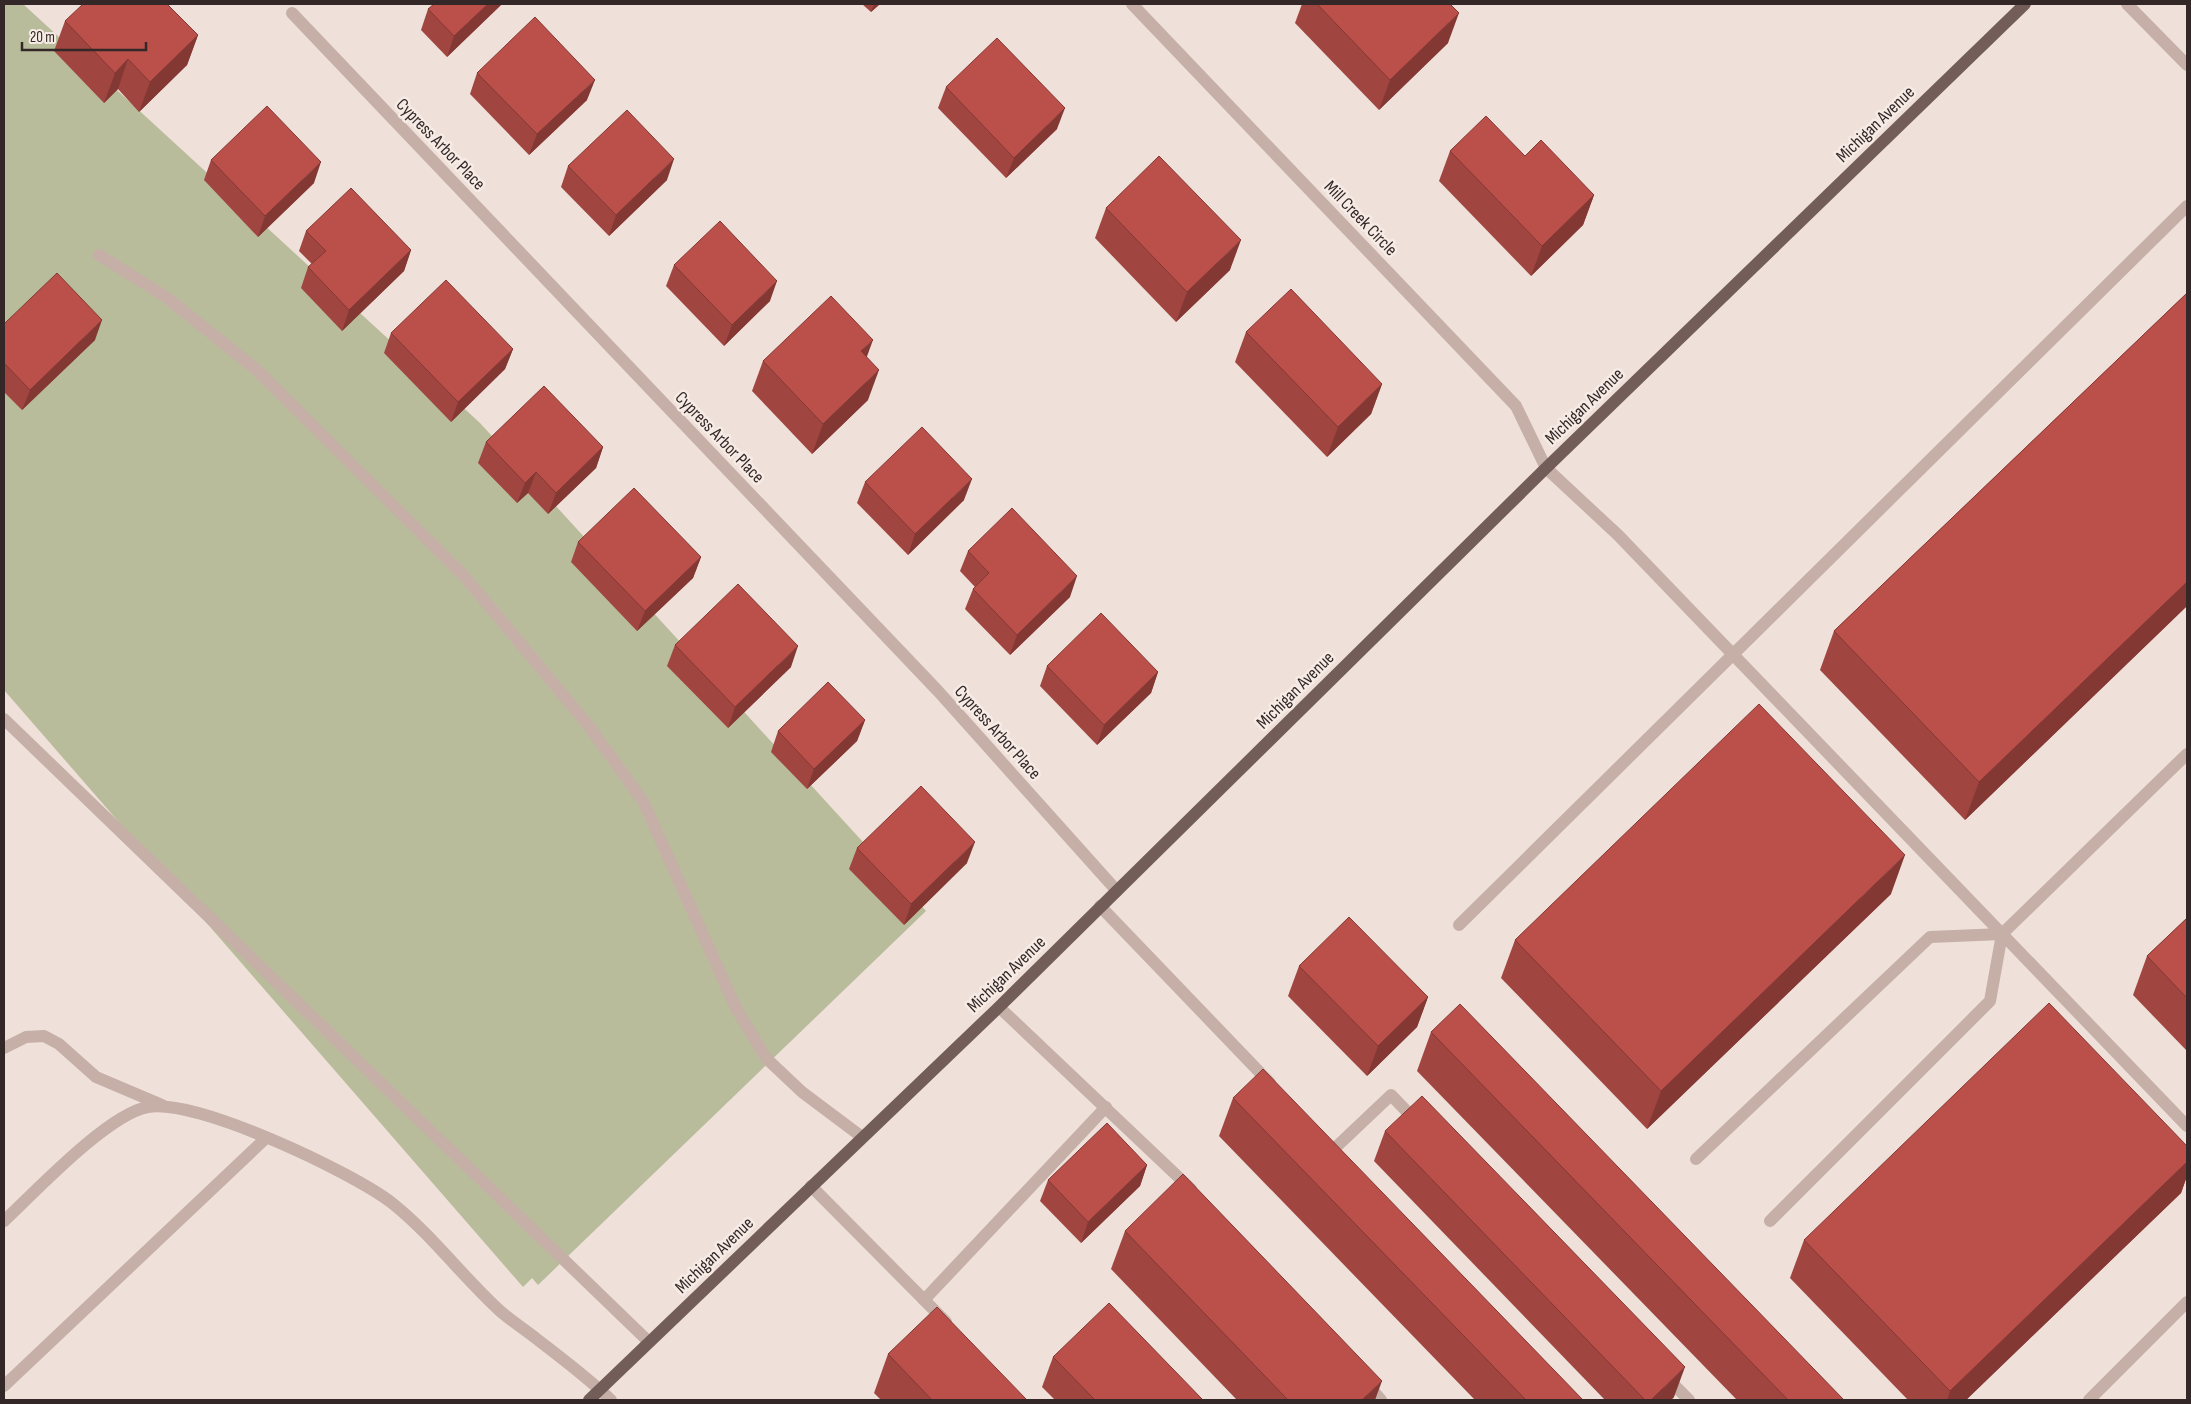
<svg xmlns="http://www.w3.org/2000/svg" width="2191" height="1404" font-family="'Sofia Sans Condensed',sans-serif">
<rect width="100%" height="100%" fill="#efe0da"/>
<polygon fill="#b8bc9b" points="4,4 23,4 480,423 926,911 538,1285 532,1278 523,1287 4,690"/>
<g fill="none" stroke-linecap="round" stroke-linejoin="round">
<g stroke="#c5afa7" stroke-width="12">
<polyline points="1132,4 1516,406 1546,468 1618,535 2187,1126"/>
<polyline points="2127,4 2187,65"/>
<polyline points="292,13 938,691 1117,891"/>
<polyline points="99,255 166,297 258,371 465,577 588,725 643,801 736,1008 766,1058 802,1092 862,1137"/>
<polyline points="4,719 649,1342"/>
<polyline points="1100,906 1270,1083"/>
<polyline points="1459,925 2187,206"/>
<polyline points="999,1007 1191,1189"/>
<polyline points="4,1048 26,1037 44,1036 59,1044 96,1077 162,1105"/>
<polyline points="1334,1149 1391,1095 1418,1123"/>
<polyline points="1696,1159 1930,937 2002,934"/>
<polyline points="811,1186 946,1322"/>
<path d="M4,1221C36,1191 108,1114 148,1107C196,1098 352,1172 392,1203C431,1234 462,1276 499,1310C511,1321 526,1330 538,1340C563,1359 589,1379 611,1400"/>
<polyline points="1770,1221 1990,1001 2002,934 2187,754"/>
<polyline points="924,1300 1106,1107"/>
<polyline points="1666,1377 1689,1400"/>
<polyline points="1367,1384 1381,1400"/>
<polyline points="4,1386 266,1138"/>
<polyline points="2089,1400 2187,1302"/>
</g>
<polyline stroke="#735d59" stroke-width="12" points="589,1400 999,1007 1546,468 2025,4"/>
</g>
<g fill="#a14540">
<polygon points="502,4 447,57 421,30 428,9"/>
<polygon points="862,4 880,4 871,12"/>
<polygon points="1302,4 1450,4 1448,43 1379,110 1295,23"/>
<polygon points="65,21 198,35 187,65 139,112 118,89 104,103 54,51"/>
<polygon points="477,73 587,100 529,155 470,94"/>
<polygon points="946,87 1057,129 1006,178 938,108"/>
<polygon points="1450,151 1525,156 1594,195 1583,225 1531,276 1439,181"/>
<polygon points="211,160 314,183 258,237 204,180"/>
<polygon points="568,166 667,180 609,236 561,187"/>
<polygon points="1106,208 1230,270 1176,322 1095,238"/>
<polygon points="306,231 411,250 404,271 342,331 301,288 308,267 312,264 299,251"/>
<polygon points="674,265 770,301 724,346 666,286"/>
<polygon points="2187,293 2187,606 1965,820 1820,670 1834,631"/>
<polygon points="4,324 95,340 22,410 4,392"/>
<polygon points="1246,332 1382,384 1371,414 1327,457 1235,362"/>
<polygon points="391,333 513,349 505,369 451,422 384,353"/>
<polygon points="866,357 868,400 812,454 752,391 763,361"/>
<polygon points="486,442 603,447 596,468 548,514 528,493 517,503 478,463"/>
<polygon points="865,482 964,500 908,555 857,503"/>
<polygon points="578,542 701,557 693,578 637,631 571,562"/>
<polygon points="968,551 1070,597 1010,655 965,609 973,589 975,587 960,571"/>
<polygon points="675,645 791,667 728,728 667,666"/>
<polygon points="1047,666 1158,672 1151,693 1097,745 1040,686"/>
<polygon points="865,720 857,741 807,789 771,752 778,731"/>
<polygon points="857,848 967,863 904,925 849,869"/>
<polygon points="1891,894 1647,1129 1501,978 1515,940"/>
<polygon points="2187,918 2187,1051 2133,995 2147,956"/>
<polygon points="1299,966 1428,997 1417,1027 1367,1076 1288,996"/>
<polygon points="1431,1032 1844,1400 1737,1400 1417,1071"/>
<polygon points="1233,1098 1583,1400 1475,1400 1219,1136"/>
<polygon points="1385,1131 1674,1397 1671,1400 1605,1400 1374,1161"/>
<polygon points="2187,1146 2187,1176 2181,1193 1966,1400 1908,1400 1790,1278 1804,1240"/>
<polygon points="1147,1165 1140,1186 1081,1243 1040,1201 1048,1180"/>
<polygon points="1125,1231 1375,1400 1237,1400 1111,1269"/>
<polygon points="888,1354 1027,1400 881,1400 874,1393"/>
<polygon points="1053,1357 1203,1400 1055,1400 1042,1387"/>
</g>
<g fill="#833834">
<polygon points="488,4 502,4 447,57 454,36"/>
<polygon points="874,4 880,4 871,12"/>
<polygon points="1459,13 1448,43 1379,110 1390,80"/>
<polygon points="198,35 187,65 139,112 150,82"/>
<polygon points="128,59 118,89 104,103 115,73"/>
<polygon points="595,80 587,100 529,155 537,134"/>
<polygon points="1065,108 1057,129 1006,178 1014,158"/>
<polygon points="674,159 667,180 609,236 616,215"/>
<polygon points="321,162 314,183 258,237 265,216"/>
<polygon points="1594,195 1583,225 1531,276 1542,246"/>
<polygon points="1241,240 1230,270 1176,322 1187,292"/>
<polygon points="411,250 404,271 342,331 349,310"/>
<polygon points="777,281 770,301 724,346 732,325"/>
<polygon points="102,320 95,340 22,410 30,390"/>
<polygon points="873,340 862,370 861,351"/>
<polygon points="513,349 505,369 451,422 458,402"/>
<polygon points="879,370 868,400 812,454 823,424"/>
<polygon points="1382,384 1371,414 1327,457 1338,427"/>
<polygon points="603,447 596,468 548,514 556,493"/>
<polygon points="536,472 528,493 517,503 525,483"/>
<polygon points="972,479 964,500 908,555 915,534"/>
<polygon points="701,557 693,578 637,631 645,611"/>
<polygon points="1077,576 1070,597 1010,655 1017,635"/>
<polygon points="2187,582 2187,606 1965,820 1979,782"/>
<polygon points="798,646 791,667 728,728 735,707"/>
<polygon points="1158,672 1151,693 1097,745 1104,725"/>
<polygon points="865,720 857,741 807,789 814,769"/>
<polygon points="975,842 967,863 904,925 911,904"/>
<polygon points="1905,855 1891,894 1647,1129 1661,1091"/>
<polygon points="1428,997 1417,1027 1367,1076 1378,1046"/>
<polygon points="2187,1162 2187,1176 2181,1193 1966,1400 1947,1400 1950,1391"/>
<polygon points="1147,1165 1140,1186 1081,1243 1088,1222"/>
<polygon points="1685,1367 1674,1397 1671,1400 1651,1400"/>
<polygon points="1382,1381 1375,1400 1362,1400"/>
</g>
<g fill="#bb504b" stroke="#833834">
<polygon points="83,4 167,4 198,35 150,82 128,59 115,73 65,21"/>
<polygon points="434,4 488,4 454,36 428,9"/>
<polygon points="1317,4 1450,4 1459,13 1390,80"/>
<polygon points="535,17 595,80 537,134 477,73"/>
<polygon points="997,38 1065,108 1014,158 946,87"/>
<polygon points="267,106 321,162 265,216 211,160"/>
<polygon points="627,110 674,159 616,215 568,166"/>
<polygon points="1486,116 1525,156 1541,140 1594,195 1542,246 1450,151"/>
<polygon points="1159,156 1241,240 1187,292 1106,208"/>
<polygon points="351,188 411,250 349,310 308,267 326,251 306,231"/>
<polygon points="720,221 777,281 732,325 674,265"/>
<polygon points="57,273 102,320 30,390 4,363 4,324"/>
<polygon points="446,280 513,349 458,402 391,333"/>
<polygon points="1291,289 1382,384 1338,427 1246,332"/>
<polygon points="2187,293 2187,582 1979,782 1834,631"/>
<polygon points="831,296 873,340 861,351 879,370 823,424 763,361"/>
<polygon points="544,386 603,447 556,493 536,472 525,483 486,442"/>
<polygon points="922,427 972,479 915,534 865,482"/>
<polygon points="634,488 701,557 645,611 578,542"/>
<polygon points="1012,508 1077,576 1017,635 973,589 989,573 968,551"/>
<polygon points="738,584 798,646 735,707 675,645"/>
<polygon points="1101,613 1158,672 1104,725 1047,666"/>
<polygon points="828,682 865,720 814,769 778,731"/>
<polygon points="1759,704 1905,855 1661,1091 1515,940"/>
<polygon points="921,786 975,842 911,904 857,848"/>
<polygon points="1349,917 1428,997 1378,1046 1299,966"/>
<polygon points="2187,918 2187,998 2147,956"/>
<polygon points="2049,1003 2187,1146 2187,1162 1950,1391 1804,1240"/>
<polygon points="1460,1004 1844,1400 1788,1400 1431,1032"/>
<polygon points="1263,1069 1583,1400 1526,1400 1233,1098"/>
<polygon points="1422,1096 1685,1367 1651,1400 1645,1400 1385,1131"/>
<polygon points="1107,1123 1147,1165 1088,1222 1048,1180"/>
<polygon points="1183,1174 1382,1381 1362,1400 1288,1400 1125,1231"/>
<polygon points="1109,1303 1203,1400 1095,1400 1053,1357"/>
<polygon points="937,1307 1027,1400 932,1400 888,1354"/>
</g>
<g text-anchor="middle" stroke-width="5" stroke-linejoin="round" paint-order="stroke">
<g font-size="18" fill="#332827" stroke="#f7ebe5">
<text transform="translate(1875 124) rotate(-44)" y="6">Michigan Avenue</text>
<text transform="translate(441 144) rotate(46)" y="6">Cypress Arbor Place</text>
<text transform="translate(1361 218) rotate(46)" y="6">Mill Creek Circle</text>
<text transform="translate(1584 406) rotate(-44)" y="6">Michigan Avenue</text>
<text transform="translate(720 437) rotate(46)" y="6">Cypress Arbor Place</text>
<text transform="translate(1295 690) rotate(-45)" y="6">Michigan Avenue</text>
<text transform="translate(998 732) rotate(48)" y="6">Cypress Arbor Place</text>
<text transform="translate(1006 974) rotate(-44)" y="6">Michigan Avenue</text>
<text transform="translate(714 1255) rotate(-44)" y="6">Michigan Avenue</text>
</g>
</g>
<rect width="2191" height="1404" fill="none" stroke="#332827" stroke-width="10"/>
<path d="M22 42v8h124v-8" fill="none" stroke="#332827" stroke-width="2.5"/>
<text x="30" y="42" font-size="15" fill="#332827" stroke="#f7ebe5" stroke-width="4" paint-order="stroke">20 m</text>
</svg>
